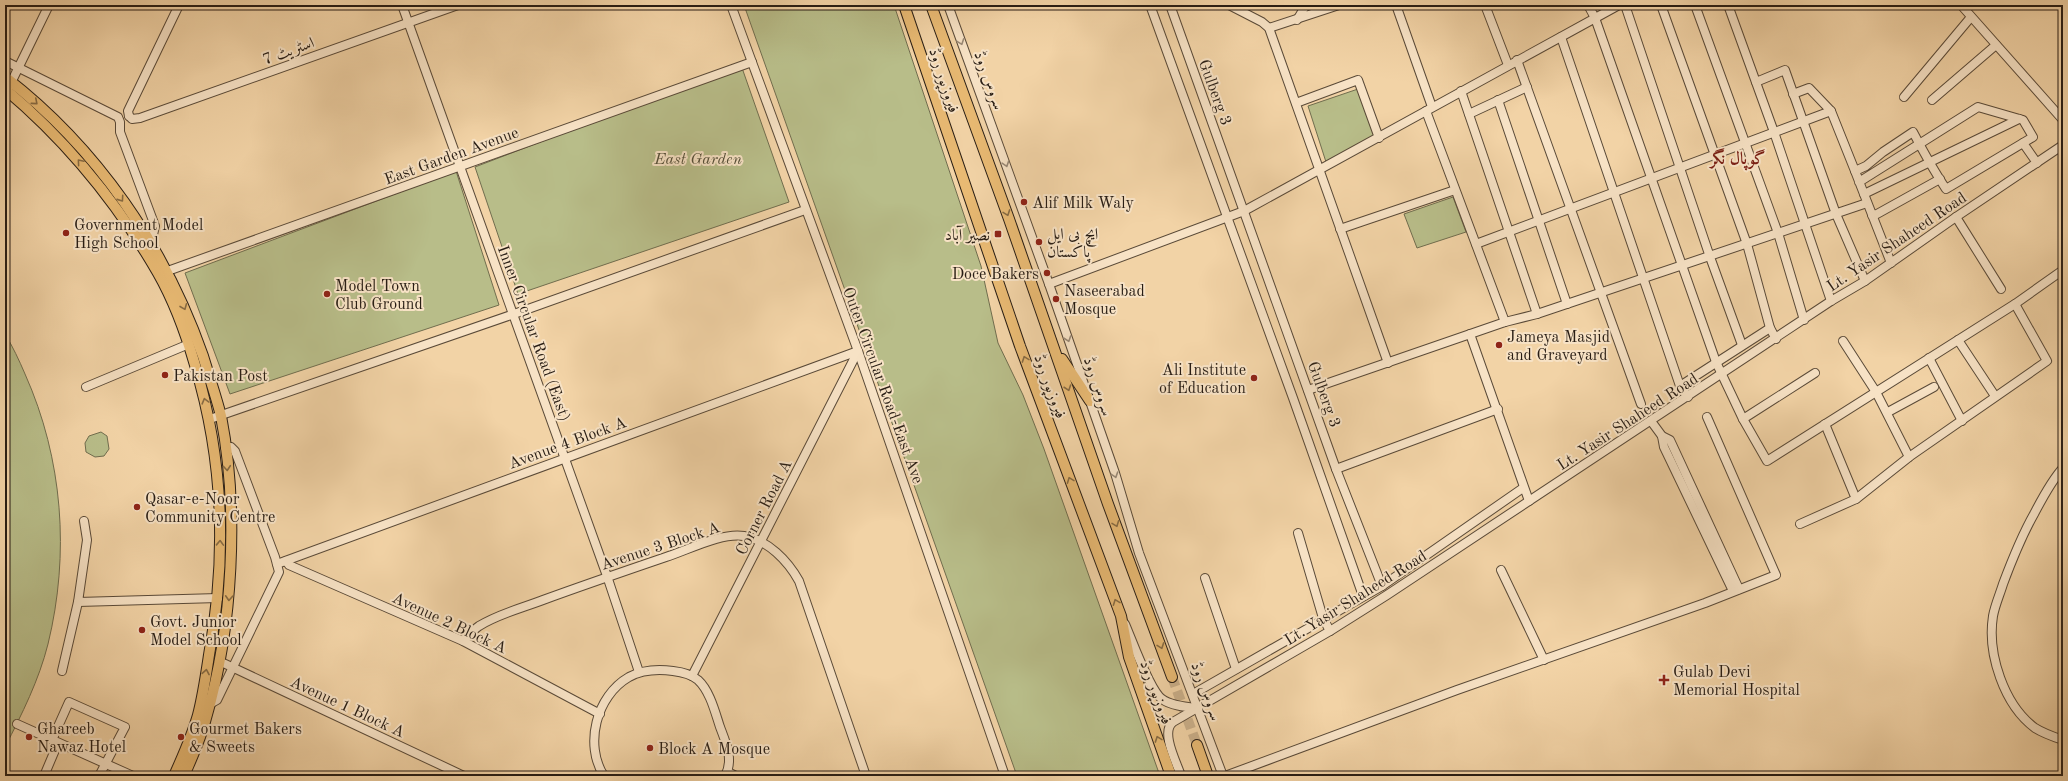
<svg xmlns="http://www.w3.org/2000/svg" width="2068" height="781" font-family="'Old Standard TT',Amiri,serif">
<rect width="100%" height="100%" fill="#f2d3a6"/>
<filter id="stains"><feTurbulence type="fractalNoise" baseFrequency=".005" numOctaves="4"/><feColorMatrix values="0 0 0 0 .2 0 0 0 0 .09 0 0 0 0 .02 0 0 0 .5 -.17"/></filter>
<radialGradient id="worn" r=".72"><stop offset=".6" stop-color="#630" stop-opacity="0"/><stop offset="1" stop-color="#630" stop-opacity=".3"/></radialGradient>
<g fill="#b8bd89" stroke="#706d4e">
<polygon points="744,5 894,5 981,266 998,343 1023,395 1044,449 1160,776 1017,776"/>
<polygon points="741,65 789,202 518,294 475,167"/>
<polygon points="1358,89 1376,135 1326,162 1308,106"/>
<polygon points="456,171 499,305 230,394 185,273"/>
<polygon points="1453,197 1466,232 1417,248 1404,214"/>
<path d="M5,334C13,347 19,360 25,374C63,459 70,554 48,644C39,680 22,714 5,747Z"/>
<polygon points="101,432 107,436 109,449 104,456 95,457 86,452 85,443 89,436"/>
</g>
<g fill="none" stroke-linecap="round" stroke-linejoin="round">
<polyline stroke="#caaf89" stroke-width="10" stroke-dasharray="10 5" stroke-linecap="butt" points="1172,677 1197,745"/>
<g stroke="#5a4a38" stroke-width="10">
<g id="minor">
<polyline points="402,5 607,576 639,672"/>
<polyline points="731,5 858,351 1005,776"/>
<polyline points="948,5 1049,284 1115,473 1139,553 1223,776"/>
<polyline points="1150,5 1293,398 1363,596"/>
<polyline points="1170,5 1336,469 1382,586"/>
<polyline points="1229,5 1262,22 1269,28 1388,363"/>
<polyline points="1396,5 1432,107"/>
<polyline points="1485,5 1508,65"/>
<polyline points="1588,5 1595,18 1716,362 1743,419 1767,461 2015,304 2063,270"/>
<polyline points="1625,5 1710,257 1742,345"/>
<polyline points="1661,5 1747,244 1770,328 1776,339"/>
<polyline points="1695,5 1778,233 1804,320"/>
<polyline points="1728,5 1774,132 1831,301"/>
<polyline points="1961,5 2063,120"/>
<polyline points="1297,20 1306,5"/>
<polyline points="1269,28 1339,5"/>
<polyline points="1561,37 1680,386 1688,397"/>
<polyline points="1517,60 1641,404"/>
<polyline points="5,61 118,117 120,122 120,132 155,226 153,235 148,238"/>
<polyline points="1756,82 1785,70 1836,214 1865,281"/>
<polyline points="9,87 49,5"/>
<polyline points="1461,91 1537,314"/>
<polyline points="1793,94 1809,88 1831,111 1855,171"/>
<polyline points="1904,97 1971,17"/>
<polyline points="1498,100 1567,304"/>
<polyline points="1932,100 1996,45"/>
<polyline points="1296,103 1358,80 1379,138"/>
<polyline points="1426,111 1505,322"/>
<polyline points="1469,114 1527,87"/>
<polyline points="129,116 132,119 140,118 458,5"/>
<polyline points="129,116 128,111 179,5"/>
<polyline points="2023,143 2037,163"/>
<path d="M1859,182L1978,107L2023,120L2033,137L1946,189C1934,171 1923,151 1913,132L1883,152L1866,166L1855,171L1891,263"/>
<polyline points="1864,194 2019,119"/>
<polyline points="1872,215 1877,214 1940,179"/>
<polyline points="1956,217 2001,289"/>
<polyline points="1340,229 1455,190"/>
<polyline points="1476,244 1831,111"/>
<polyline points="162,273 752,62"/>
<polyline points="1049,284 1244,211 1619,5"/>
<polyline points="1470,334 1529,501"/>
<polyline points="1958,340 1995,396"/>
<polyline points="1843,341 1876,392 1909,457"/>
<polyline points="1929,358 1962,421"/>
<polyline points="1680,386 1770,328"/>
<polyline points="86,387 189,344"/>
<polyline points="1308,390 1505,322 1537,314 1867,203"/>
<polyline points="1888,412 1934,387"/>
<polyline points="210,419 514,314 805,210"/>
<polyline points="1743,419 1815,373"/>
<polyline points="1651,421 1662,436 1664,447 1733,591"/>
<polyline points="1662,436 1670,440 1739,589"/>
<path d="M2063,468C2051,481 2042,499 2034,514C2021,537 2012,560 2003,584C2000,594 1995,605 1993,616C1987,654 2004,705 2035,728C2043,733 2054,737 2063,740"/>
<polyline points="1336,469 1498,409"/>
<polyline points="1856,499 1909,457 2047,361 2015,304"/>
<polyline points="84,521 87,540 78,602 218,598"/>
<polyline points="1800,524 1856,499 1825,424"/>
<polyline points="1298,533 1323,618 1330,631"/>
<polyline points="286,561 289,565 463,641 600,714"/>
<polyline points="277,564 858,351"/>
<polyline points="1501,570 1544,660"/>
<polyline points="1205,578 1236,669"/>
<path d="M1125,624C1132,640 1150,691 1162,699C1171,706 1187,707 1198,708"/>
<path d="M463,641C468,636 473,630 479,626C498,614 522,608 543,600C584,585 625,571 666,557C688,550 722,532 744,536C768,540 788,561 799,581L866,776"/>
<polyline points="219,661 464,776"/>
<polyline points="62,671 78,602"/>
<polyline points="692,676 858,351"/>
<polyline points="1193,694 1382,586 1523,488"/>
<polyline points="206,702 210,704 217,700 279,572 275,557 235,451 231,447 225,447"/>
<polyline points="17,724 133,776"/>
<polyline points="52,740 69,702 125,727 99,776"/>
<polyline points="728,772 736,776"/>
<polyline points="44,776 58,743"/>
<path d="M604,776C584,745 596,696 629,677C642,670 658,669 673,671C682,672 691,674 698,680C710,691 715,712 720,727C726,743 734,760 725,776"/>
<path d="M1181,776C1177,763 1160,732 1173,722L1330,631L1387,595L1831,301L1865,281L1956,217L2063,145"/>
<polyline points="1225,776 1457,690 1705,603 1776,575 1707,417"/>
</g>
</g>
<g stroke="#281d14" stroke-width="12">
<g id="major">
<polyline points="904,5 1020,346 1121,616 1129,657 1171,776"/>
<polyline points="931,5 1009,219 1108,504 1172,677"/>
<path d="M5,77C97,148 165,247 203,356C209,376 216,396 221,416C239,509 233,627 206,718C201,738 192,757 184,776"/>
<path d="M5,89C68,142 117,202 158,273C174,301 186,334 195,365C224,461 227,557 209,655C206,675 203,696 198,715C192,736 183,756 174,776"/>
<polyline points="1062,359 1090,401"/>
<polyline points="1197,745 1208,776"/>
</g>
</g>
<use href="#minor" stroke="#f7e2c5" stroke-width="8"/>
<use href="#major" stroke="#e9ba73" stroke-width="10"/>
</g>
<defs><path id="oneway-chevron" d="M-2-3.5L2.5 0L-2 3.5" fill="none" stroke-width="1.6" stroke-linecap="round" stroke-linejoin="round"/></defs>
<g stroke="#9a8975">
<use href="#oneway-chevron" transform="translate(961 42) rotate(70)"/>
<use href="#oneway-chevron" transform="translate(1006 164) rotate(72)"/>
<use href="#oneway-chevron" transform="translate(1068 339) rotate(71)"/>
<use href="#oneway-chevron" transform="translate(1115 475) rotate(72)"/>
</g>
<g stroke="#886c44">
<use href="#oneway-chevron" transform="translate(35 102) rotate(41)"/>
<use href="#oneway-chevron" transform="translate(80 162) rotate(-130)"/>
<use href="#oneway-chevron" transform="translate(121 199) rotate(55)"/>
<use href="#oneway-chevron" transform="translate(1007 213) rotate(70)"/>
<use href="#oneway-chevron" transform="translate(184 307) rotate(68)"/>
<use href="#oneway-chevron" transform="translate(1025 359) rotate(-110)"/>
<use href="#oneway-chevron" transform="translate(1068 388) rotate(71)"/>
<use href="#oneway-chevron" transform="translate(205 401) rotate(-105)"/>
<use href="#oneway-chevron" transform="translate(227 468) rotate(85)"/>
<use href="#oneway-chevron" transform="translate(1070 480) rotate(-111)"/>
<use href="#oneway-chevron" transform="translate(1116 524) rotate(69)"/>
<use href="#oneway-chevron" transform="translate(220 543) rotate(-88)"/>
<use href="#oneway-chevron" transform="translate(229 598) rotate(93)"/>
<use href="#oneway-chevron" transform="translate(1116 602) rotate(-111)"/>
<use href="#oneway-chevron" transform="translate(1161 646) rotate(70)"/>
<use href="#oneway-chevron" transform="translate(206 672) rotate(-80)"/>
<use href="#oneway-chevron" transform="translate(1158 739) rotate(-110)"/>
</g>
<g fill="#8f2418" stroke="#f7e2c5" stroke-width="1.5">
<circle cx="1024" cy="202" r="4"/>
<circle cx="66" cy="233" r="4"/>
<rect x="994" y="230" width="8" height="8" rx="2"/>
<circle cx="1039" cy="242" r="4"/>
<circle cx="1047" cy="273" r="4"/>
<circle cx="327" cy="294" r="4"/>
<circle cx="1056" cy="299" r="4"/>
<circle cx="1499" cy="345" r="4"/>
<circle cx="165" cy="375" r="4"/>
<circle cx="1254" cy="378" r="4"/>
<circle cx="137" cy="507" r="4"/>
<circle cx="142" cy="630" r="4"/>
<path d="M1662 674h4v4h4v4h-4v4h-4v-4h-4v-4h4z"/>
<circle cx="29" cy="737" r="4"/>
<circle cx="181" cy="737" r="4"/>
<circle cx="650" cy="748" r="4"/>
</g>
<g text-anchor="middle" stroke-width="4" stroke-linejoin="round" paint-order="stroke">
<g font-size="16" fill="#281d14" stroke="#f7e2c5">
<text transform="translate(288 50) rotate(-20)" y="6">اسٹریٹ 7</text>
<text transform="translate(945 80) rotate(72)" y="6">فیروزپور روڈ</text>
<text transform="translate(990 80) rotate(70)" y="6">سروس روڈ</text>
<text transform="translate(1216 92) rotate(70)" y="6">Gulberg 3</text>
<text transform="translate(451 155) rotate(-20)" y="6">East Garden Avenue</text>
<text transform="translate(1896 241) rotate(-34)" y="6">Lt. Yasir Shaheed Road</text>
<text transform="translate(535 333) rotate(70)" y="6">Inner Circular Road (East)</text>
<text transform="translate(884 385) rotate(70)" y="6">Outer Circular Road-East Ave</text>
<text transform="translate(1051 386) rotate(70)" y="6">فیروزپور روڈ</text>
<text transform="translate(1099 386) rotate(71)" y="6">سروس روڈ</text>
<text transform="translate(1325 394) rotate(70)" y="6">Gulberg 3</text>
<text transform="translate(1627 421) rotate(-33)" y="6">Lt. Yasir Shaheed Road</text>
<text transform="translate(567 442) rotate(-20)" y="6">Avenue 4 Block A</text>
<text transform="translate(763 507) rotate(-63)" y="6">Corner Road A</text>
<text transform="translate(660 545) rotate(-18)" y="6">Avenue 3 Block A</text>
<text transform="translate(1355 597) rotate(-32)" y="6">Lt. Yasir Shaheed Road</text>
<text transform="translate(450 622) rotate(25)" y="6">Avenue 2 Block A</text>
<text transform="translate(1207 691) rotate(70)" y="6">سروس روڈ</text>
<text transform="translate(1157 692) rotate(70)" y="6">فیروزپور روڈ</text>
<text transform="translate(348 706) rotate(25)" y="6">Avenue 1 Block A</text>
</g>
<g font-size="16" font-style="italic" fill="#534d37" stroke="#f7e2c5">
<text x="698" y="164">East Garden</text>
</g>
<g font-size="16" fill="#281d14" stroke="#f7e2c5" text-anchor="start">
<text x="1032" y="208">Alif Milk Waly</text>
<text x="74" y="230">Government Model<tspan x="74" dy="18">High School</tspan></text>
<text x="1047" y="239">ایچ بی ایل<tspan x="1047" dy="18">پاکستان</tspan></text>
<text x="990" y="240" text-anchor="end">نصیر آباد</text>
<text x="1039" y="279" text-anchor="end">Doce Bakers</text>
<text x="335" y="291">Model Town<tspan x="335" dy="18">Club Ground</tspan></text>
<text x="1064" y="296">Naseerabad<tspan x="1064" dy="18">Mosque</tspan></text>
<text x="1507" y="342">Jameya Masjid<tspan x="1507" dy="18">and Graveyard</tspan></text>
<text x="1246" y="375" text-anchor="end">Ali Institute<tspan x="1246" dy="18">of Education</tspan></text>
<text x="173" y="381">Pakistan Post</text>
<text x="145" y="504">Qasar-e-Noor<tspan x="145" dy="18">Community Centre</tspan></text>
<text x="150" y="627">Govt. Junior<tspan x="150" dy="18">Model School</tspan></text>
<text x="1673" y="677">Gulab Devi<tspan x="1673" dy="18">Memorial Hospital</tspan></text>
<text x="37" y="734">Ghareeb<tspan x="37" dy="18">Nawaz Hotel</tspan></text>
<text x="189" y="734">Gourmet Bakers<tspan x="189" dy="18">&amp; Sweets</tspan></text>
<text x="658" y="754">Block A Mosque</text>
</g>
<g font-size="17" font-weight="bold" fill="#7a1f14" stroke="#f7e2c5">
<text x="1738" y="164">گوپال نگر</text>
</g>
</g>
<rect width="2068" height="781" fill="none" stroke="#f2d3a6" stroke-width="20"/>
<rect x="6" y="6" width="2056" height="769" fill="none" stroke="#281d14" stroke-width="2"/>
<rect x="10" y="10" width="2048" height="761" fill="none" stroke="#281d14"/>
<rect width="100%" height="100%" filter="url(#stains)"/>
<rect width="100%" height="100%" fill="url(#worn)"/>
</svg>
